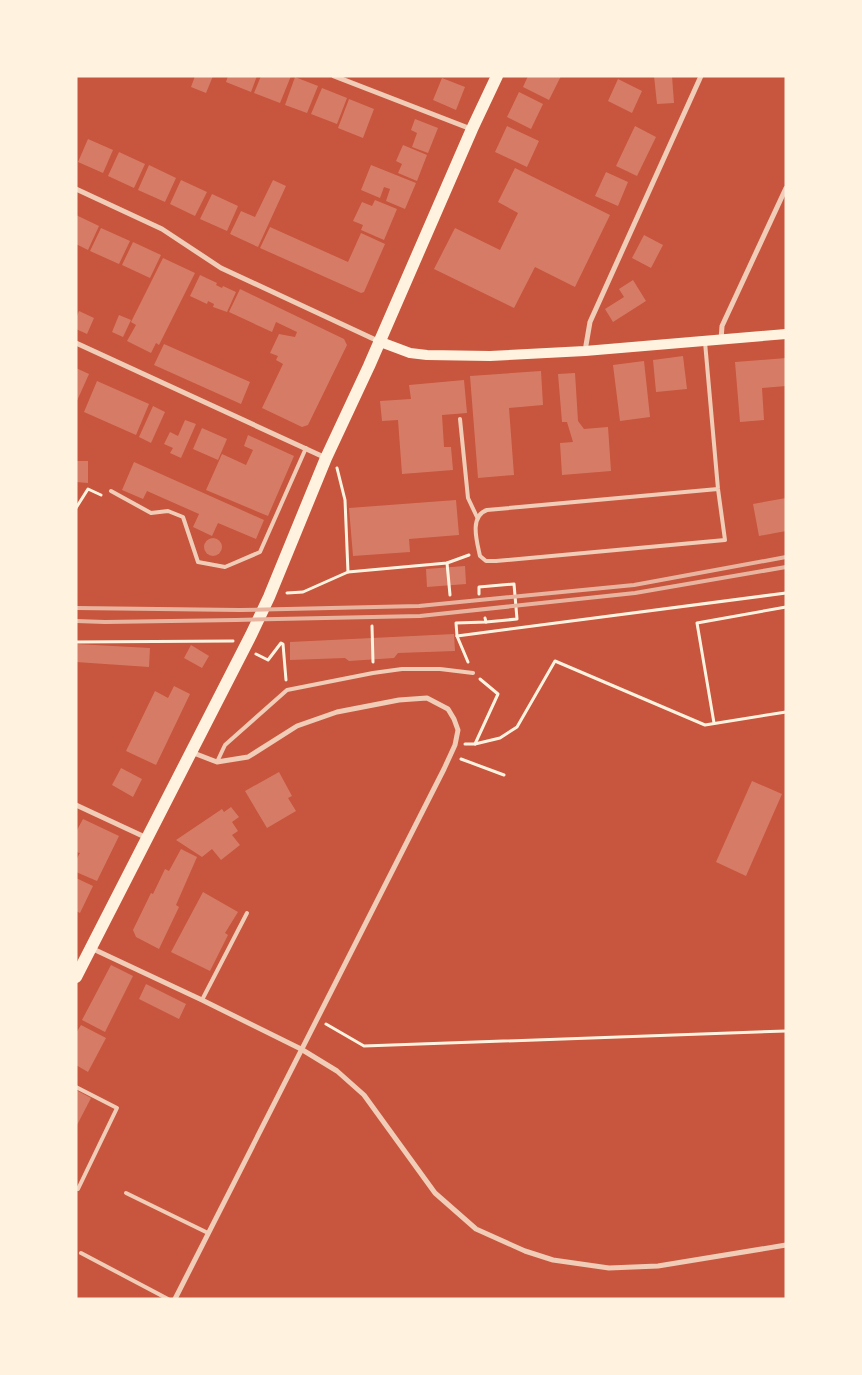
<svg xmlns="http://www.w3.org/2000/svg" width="862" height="1375" font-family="'Space Grotesk',sans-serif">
<rect width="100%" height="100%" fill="#c8553d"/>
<g fill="#d67c66">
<polygon points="195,76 213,76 206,93 191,87"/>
<polygon points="228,76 257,76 251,92 226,82"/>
<polygon points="261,76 291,76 280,103 254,93"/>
<polygon points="528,76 561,76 549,100 523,87"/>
<polygon points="654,76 672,76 674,103 657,104"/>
<polygon points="295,77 318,86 307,113 285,105"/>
<polygon points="442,78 465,87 456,110 433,100"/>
<polygon points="618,79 642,91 632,113 608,101"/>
<polygon points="322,88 347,98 337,124 311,114"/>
<polygon points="519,92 543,104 531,129 507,117"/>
<polygon points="349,99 374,109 363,138 338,128"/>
<polygon points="415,119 438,128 428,153 412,147 417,133 411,130"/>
<polygon points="507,126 539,141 527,167 495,152"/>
<polygon points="635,126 656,137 637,176 616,166"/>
<polygon points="88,139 113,150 103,173 78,162"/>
<polygon points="403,145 427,155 417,181 398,173 402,164 396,161"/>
<polygon points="119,152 145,164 134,188 108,176"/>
<polygon points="149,165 176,178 165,202 138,190"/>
<polygon points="371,165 416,183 405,209 386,201 390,189 384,187 380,198 361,190"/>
<polygon points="515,168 610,215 575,287 535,267 514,308 434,269 455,228 500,250 518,213 498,202"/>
<polygon points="606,172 628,182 618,206 595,196"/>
<polygon points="181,180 207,192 195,216 170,204"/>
<polygon points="273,180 286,186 258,247 230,234 241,211 255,217"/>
<polygon points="212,194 238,206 227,231 200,219"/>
<polygon points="375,200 397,209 384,240 361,230 363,225 353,221 362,202 372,206"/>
<polygon points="76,215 99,226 88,250 76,244"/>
<polygon points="270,227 348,262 361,233 385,244 364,292 361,293 260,248"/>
<polygon points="101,228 130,241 119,264 90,251"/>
<polygon points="644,235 663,245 651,268 632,258"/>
<polygon points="133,242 161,255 150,278 122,265"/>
<polygon points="163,258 195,273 159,345 156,343 151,353 127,341 136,325 131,322"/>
<polygon points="200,275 217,283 216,285 222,288 223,286 236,292 227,312 213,307 214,304 208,301 207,304 190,296"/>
<polygon points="633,280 646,301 613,322 605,309 624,297 619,289"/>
<polygon points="240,289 344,339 347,345 308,425 302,427 262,408 283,364 276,360 278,356 270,353 279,334 295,337 297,332 276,322 272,332 229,312"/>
<polygon points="79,311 94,318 87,334 76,329 76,318"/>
<polygon points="119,315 131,320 123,337 112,332"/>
<polygon points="164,344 250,382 241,404 154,365"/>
<polygon points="683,356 687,389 656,392 653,360"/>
<polygon points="786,358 786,386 762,388 764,420 740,422 735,362"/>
<polygon points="644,361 650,417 620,421 613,365"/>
<polygon points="76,368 89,374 76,403"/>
<polygon points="541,371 543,405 509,408 514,475 478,478 470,376"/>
<polygon points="575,373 578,421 584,429 608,427 611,471 562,475 560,443 573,442 567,422 562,422 558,374"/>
<polygon points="464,380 467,413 442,415 444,447 451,447 453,470 402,474 398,420 382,421 380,401 411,399 409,385"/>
<polygon points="97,381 149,404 136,435 84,412"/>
<polygon points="153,406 165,412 151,443 139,437"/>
<polygon points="185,420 196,424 181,458 170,453 173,448 164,444 170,432 178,436"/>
<polygon points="202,428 227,439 218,460 193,449"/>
<polygon points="248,435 294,456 268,516 206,490 222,454 246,465 253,450 244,446"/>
<polygon points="76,461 88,461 88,483 76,482"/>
<polygon points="134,462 264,520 256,539 218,523 212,536 193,527 199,514 147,491 143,499 122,490"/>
<polygon points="786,498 786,531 759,536 753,504"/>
<polygon points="456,500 459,535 409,539 410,552 353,556 349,508"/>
<circle cx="213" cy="547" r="9"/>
<polygon points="465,566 466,584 427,587 426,569"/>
<polygon points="454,634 455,651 398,653 394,658 349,661 345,658 290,660 290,642"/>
<polygon points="76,644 150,648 149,667 76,662"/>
<polygon points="191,645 209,656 202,668 184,658"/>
<polygon points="174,686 190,694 156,765 126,751 155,691 168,698"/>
<polygon points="121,768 142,779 133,797 112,785"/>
<polygon points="279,772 292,796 288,798 296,811 267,828 245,791"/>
<polygon points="752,781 782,794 746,876 716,862"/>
<polygon points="231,807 239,817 232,822 238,831 232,835 240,845 221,860 212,849 202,857 176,840 222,809 224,812"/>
<polygon points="83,819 119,836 97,881 76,872 76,860 80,853 76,852 76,832"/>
<polygon points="181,849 197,857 176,905 179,907 159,949 136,937 133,930 151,893 153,894 165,869 169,871"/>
<polygon points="76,878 93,886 80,913 76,911"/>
<polygon points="203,892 238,912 225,933 228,935 210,971 171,952"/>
<polygon points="111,965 133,976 105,1032 82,1020"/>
<polygon points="146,984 186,1004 179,1019 139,999"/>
<polygon points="81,1025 106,1038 88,1072 76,1065 76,1033"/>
<polygon points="76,1090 91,1098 76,1127"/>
</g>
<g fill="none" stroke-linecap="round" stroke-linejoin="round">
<g stroke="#fff3e0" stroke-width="3">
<polyline points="337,468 345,500 348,572"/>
<polyline points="76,508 88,489 101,495"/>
<polyline points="447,563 450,595"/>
<polyline points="287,593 303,592 348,572 447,563 469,555"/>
<polyline points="479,594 479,587 514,584 517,619 486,622"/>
<polyline points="372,626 373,662"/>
<polyline points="457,636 786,593"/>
<polyline points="76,642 233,641"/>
<polyline points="256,654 268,660 281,643 283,644 286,680"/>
<polyline points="468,662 457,636 456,623 486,622 485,618"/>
<polyline points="714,723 697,623 786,607"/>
<polyline points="465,744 475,744 500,738 517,727 555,661 705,725 786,712"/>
<polyline points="475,744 498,694 480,679"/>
<polyline points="461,759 504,775"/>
<polyline points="326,1024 364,1046 786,1031"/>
</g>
<g stroke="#f1ccb7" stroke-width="4">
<path d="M705,342L718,489L725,540L496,561H486L480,556C477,542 469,516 487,510L718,489"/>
<polyline points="460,419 468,498 477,517"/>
<polyline points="111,491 151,513 168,511 183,517 198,562 225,567 260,552 306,448"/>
<polyline points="217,762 225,745 287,690 373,673 402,669 440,669 473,673"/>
<polyline points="202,1000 247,913"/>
<polyline points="76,1087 117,1108 78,1189"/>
<polyline points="126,1193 208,1233"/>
<polyline points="81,1253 168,1299"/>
</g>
<g stroke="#f1ccb7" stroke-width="5">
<polyline points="334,76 471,129"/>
<polyline points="76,189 162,229 221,268 378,341"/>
<polyline points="721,340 722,326 786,188"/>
<polyline points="76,343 326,458"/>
<polyline points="585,351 590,322 701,76"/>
<polyline points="76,805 147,838"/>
<polyline points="91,948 202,1000 301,1049 337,1071 364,1095 435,1193 476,1229 525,1251 553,1260 609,1268 658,1266 786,1245"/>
<polyline points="175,1299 444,769 455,745 458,730 454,719 448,709 427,698 399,700 337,712 297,726 248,757 217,762 191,752"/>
</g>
<polyline stroke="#fff3e0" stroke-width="10" points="378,341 410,353 427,355 490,356 585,351 786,334"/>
<polyline stroke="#fff3e0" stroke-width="12" points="76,977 251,635 269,597 326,458 369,366 472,129 497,76"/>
<g stroke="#e9b49f" stroke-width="4">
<polyline points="76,608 240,610 419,606 634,585 786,557"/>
<polyline points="76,621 105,622 236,620 420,616 635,593 786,567"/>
</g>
</g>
<rect width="862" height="1375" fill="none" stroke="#fff3e0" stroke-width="155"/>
</svg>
